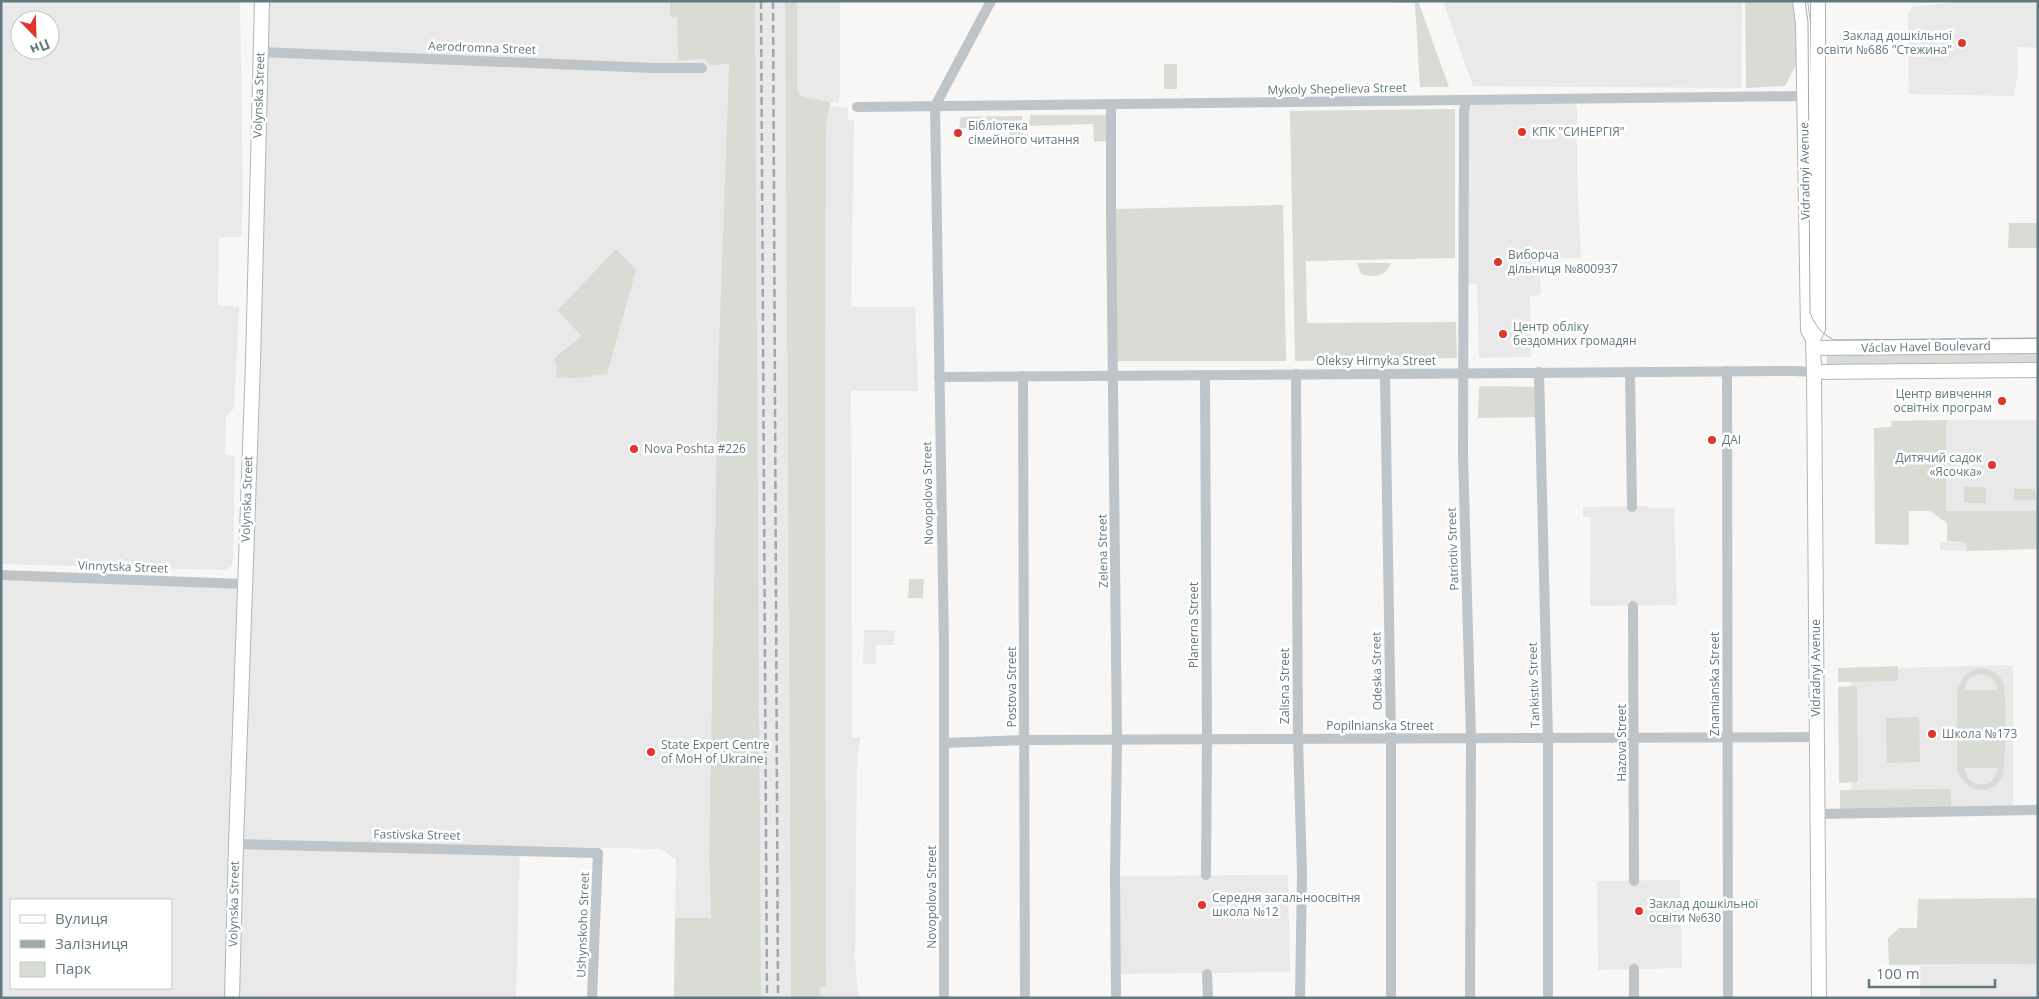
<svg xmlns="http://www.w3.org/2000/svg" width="2039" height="999" font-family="'Open Sans',sans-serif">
<rect width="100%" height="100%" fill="#f8f7f5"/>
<g fill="#e8e9e8" fill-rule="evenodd">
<path d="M1,1H240L243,200L241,237H219L218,305L239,307L234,408L226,417L225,455L235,456L233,554L232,566L224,570L1,564ZM20,20H50V50H20Z"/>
<path d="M269,1H724L729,69L709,859L711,918H675L676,859L661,849L520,846L516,998H1V578L239,588L252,572ZM11,900H171V988H11Z"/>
<polygon points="755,1 785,1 791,998 761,998"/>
<polygon points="797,1 840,1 840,95 838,103 804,97 799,94 797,87"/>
<polygon points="1443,1 1742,1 1741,88 1473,86"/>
<polygon points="1949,1 2038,1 2038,48 2017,47 2018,72 2014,96 1909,94 1908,14 1912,7 1949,3"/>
<polygon points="1474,104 1575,104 1577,109 1577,175 1581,258 1539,258 1541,295 1530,296 1531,357 1479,358 1477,284 1467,284 1469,107"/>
<polygon points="831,106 848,108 848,120 854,121 851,307 915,307 918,391 851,391 852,737 861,737 857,757 855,957 858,998 821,998 820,988 826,986 825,390 826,125"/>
<rect x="1946" y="420" width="92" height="91"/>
<polygon points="1647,506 1648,508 1674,508 1677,605 1590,606 1591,519 1591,517 1583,517 1583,507"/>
<polygon points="1940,542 1967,543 1967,551 1940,550"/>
<polygon points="864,630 895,630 894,645 876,645 876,664 863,664"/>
<polygon points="2013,665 2013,806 1851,809 1851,669"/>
<polygon points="1288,875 1290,972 1116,974 1115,876"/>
<polygon points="1680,880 1682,968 1598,970 1597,881"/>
<polygon points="2038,964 2038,998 1920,998 1920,966"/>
</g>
<g fill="#d8dcd4" fill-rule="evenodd">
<polygon points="670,1 755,1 761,998 674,998 675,918 711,918 709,859 718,374 729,69 729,64 710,65 704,59 678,60 677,17 670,17"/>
<polygon points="785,1 797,1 797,87 799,94 804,97 831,102 826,125 825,390 826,986 820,988 821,998 791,998"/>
<polygon points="1395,1 1418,1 1449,87 1420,87 1415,3 1395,3"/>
<polygon points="1745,1 1796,1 1797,63 1785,86 1746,88"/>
<rect x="1164" y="64" width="13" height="25"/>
<polygon points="1455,109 1455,258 1306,261 1307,323 1456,322 1457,358 1295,361 1290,111"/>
<polygon points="1030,115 1107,115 1107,141 1094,142 1093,124 1029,126"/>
<polygon points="1022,116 1024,145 1011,146 1009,127 959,128 961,117"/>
<polygon points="1283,205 1286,361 1116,361 1114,209"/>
<polygon points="2009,223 2038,223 2038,248 2008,248"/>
<polygon points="616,249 636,270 607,374 576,378 556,377 557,367 554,359 581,336 558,310"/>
<path d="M1357,263H1391C1386,277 1374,278 1361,274Z"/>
<polygon points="2038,351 2038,367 1827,366 1827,355 1831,353"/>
<polygon points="1483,386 1537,387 1537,417 1478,418 1479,387"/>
<polygon points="1946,420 1946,511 2038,511 2038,549 1967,551 1967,543 1947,541 1947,523 1930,511 1909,511 1909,545 1875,544 1874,428 1891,427 1891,421"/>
<rect x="1964" y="487" width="22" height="16"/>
<polygon points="2035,489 2036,500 2014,500 2014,489"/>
<polygon points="909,579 924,579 923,598 908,598"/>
<polygon points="1898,666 1898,681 1838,682 1838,668"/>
<path d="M1977,668C1988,668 1998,671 2003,682C2007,691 2006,768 2002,777C1990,800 1962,790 1957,768V690L1964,676ZM1978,674C1989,674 1996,679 1998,690H1964L1968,679ZM1964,768H1997L1998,769C1995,785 1980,789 1968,779Z"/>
<polygon points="1857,686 1858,782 1839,783 1838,687"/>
<polygon points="1919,717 1920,762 1887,763 1886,718"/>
<polygon points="1951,789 1951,809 1840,811 1840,790"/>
<polygon points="2038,898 2038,964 1889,965 1888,938 1899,928 1917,928 1918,899"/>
</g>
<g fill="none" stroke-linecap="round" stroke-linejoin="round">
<g stroke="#aeb7ba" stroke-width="16">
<g id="secondary">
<polyline points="1800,1 1803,23 1808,330 1813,339 1814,372 1819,998"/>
<polyline points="1813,339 1818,329 1818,1"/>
<polyline points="1813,348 2038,346"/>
<polyline points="1814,372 2038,370"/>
<polyline points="232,998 236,844 253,362 262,1"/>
</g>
</g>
<g stroke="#bec4c7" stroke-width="10">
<polyline points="261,52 654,68 702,68"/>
<polyline points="1466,100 1464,111 1463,456 1471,738 1470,998"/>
<polyline points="1111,104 1111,213 1117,740 1115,876 1116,998"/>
<polyline points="857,107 1811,96"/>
<polyline points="1727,371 1728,998"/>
<polyline points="1539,372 1548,739 1548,998"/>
<polyline points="1630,372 1632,507"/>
<polyline points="1296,374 1298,739 1302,873 1300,998"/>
<polyline points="1385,374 1391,738 1391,998"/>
<polyline points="1205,375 1207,739 1206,875"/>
<polyline points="1023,376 1025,998"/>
<polyline points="939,377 1793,371 1814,372"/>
<polyline points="1,575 245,584"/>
<polyline points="1633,606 1634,881"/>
<polyline points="944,743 1025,740 1817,737"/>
<polyline points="1818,814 2038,810"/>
<polyline points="236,844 598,853 592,998"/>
<polyline points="1207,974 1208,998"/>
<polyline points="944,998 944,646 935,106 991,1"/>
<polyline points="1634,998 1634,969"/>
</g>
<use href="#secondary" stroke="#fff" stroke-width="14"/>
<path stroke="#9ea8ab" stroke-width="1" d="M1805,1L1808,22L1810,313C1816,327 1821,333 1834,340L2038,338"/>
<g stroke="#9ea8ab" stroke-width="2.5" stroke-dasharray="8 4" stroke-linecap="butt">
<polyline points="761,1 767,998"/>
<polyline points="773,1 778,998"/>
</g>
</g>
<g fill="#e0352c" stroke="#fff" stroke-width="2">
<circle cx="1962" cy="43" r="5"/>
<circle cx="1522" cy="132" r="5"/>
<circle cx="958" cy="133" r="5"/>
<circle cx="1498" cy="262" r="5"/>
<circle cx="1503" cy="334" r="5"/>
<circle cx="2002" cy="401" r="5"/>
<circle cx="1712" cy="440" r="5"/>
<circle cx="634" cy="449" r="5"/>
<circle cx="1992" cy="465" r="5"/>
<circle cx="1932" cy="734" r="5"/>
<circle cx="651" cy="752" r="5"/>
<circle cx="1202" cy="905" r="5"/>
<circle cx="1639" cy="911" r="5"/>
</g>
<g text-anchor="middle" stroke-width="5" stroke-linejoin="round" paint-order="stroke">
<g font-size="12" fill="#63787f" stroke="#fff" text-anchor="start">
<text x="1952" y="40" text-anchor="end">Заклад дошкільної<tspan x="1952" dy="14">освіти №686 "Стежина"</tspan></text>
<text x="968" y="130">Бібліотека<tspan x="968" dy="14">сімейного читання</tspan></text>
<text x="1532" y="136">КПК "СИНЕРГІЯ"</text>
<text x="1508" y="259">Виборча<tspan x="1508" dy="14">дільниця №800937</tspan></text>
<text x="1513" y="331">Центр обліку<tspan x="1513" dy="14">бездомних громадян</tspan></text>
<text x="1992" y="398" text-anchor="end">Центр вивчення<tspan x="1992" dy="14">освітніх програм</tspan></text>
<text x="1722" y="444">ДАІ</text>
<text x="644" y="453">Nova Poshta #226</text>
<text x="1982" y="462" text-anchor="end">Дитячий садок<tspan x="1982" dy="14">«Ясочка»</tspan></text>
<text x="1942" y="738">Школа №173</text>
<text x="661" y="749">State Expert Centre<tspan x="661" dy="14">of MoH of Ukraine</tspan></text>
<text x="1212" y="902">Середня загальноосвітня<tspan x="1212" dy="14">школа №12</tspan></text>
<text x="1649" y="908">Заклад дошкільної<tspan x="1649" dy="14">освіти №630</tspan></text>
</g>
<g font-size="12" fill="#63787f" stroke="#fff">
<text transform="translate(482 48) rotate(2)" y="4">Aerodromna Street</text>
<text transform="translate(1337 89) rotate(-1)" y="4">Mykoly Shepelieva Street</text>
<text transform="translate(259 95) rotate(-88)" y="4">Volynska Street</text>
<text transform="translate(1805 171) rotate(-91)" y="4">Vidradnyi Avenue</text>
<text transform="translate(1926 347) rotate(-1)" y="4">Václav Havel Boulevard</text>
<text x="1376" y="365">Oleksy Hirnyka Street</text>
<text transform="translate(928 493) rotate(-91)" y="4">Novopolova Street</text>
<text transform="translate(247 499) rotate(-88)" y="4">Volynska Street</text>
<text transform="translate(1453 549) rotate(-92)" y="4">Patriotiv Street</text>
<text transform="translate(1103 551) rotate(-91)" y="4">Zelena Street</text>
<text transform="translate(123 567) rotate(2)" y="4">Vinnytska Street</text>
<text transform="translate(1194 625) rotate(-90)" y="4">Planerna Street</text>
<text transform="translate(1816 668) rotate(-90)" y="4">Vidradnyi Avenue</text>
<text transform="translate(1377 671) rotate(-91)" y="4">Odeska Street</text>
<text transform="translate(1715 684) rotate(-90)" y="4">Znamianska Street</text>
<text transform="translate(1534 685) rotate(-92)" y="4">Tankistiv Street</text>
<text transform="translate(1285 686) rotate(-90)" y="4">Zalisna Street</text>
<text transform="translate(1012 687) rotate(-90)" y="4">Postova Street</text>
<text x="1380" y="730">Popilnianska Street</text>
<text transform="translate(1622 743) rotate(-90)" y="4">Hazova Street</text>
<text transform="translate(417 835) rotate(1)" y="4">Fastivska Street</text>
<text transform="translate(932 897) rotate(-90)" y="4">Novopolova Street</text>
<text transform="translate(234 904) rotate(-89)" y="4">Volynska Street</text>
<text transform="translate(583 925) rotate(-88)" y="4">Ushynskoho Street</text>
</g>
</g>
<rect width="2039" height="999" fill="none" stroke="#63787f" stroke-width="5"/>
<rect x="10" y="899" width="162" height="90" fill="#ffffff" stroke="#c1c9cc"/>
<rect x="20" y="915" width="25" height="8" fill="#ffffff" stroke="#c1c9cc"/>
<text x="55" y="924" font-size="15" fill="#63787f">Вулиця</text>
<rect x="20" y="940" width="25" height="8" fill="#9ea8ab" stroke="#c1c9cc"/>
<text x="55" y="949" font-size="15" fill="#63787f">Залізниця</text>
<rect x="20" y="962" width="25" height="15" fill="#d8dcd4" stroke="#c1c9cc"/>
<text x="55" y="974" font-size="15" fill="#63787f">Парк</text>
<g transform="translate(35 35) rotate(157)"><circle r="24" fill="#ffffff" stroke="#c1c9cc"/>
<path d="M0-4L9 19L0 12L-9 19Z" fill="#e0352c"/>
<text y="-8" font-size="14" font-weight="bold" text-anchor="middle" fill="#63787f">Пн</text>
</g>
<path d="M1869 979v8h126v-8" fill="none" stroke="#63787f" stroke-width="2.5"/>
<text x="1876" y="979" font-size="15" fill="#63787f" stroke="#ffffff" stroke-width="4" paint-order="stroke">100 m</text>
</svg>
